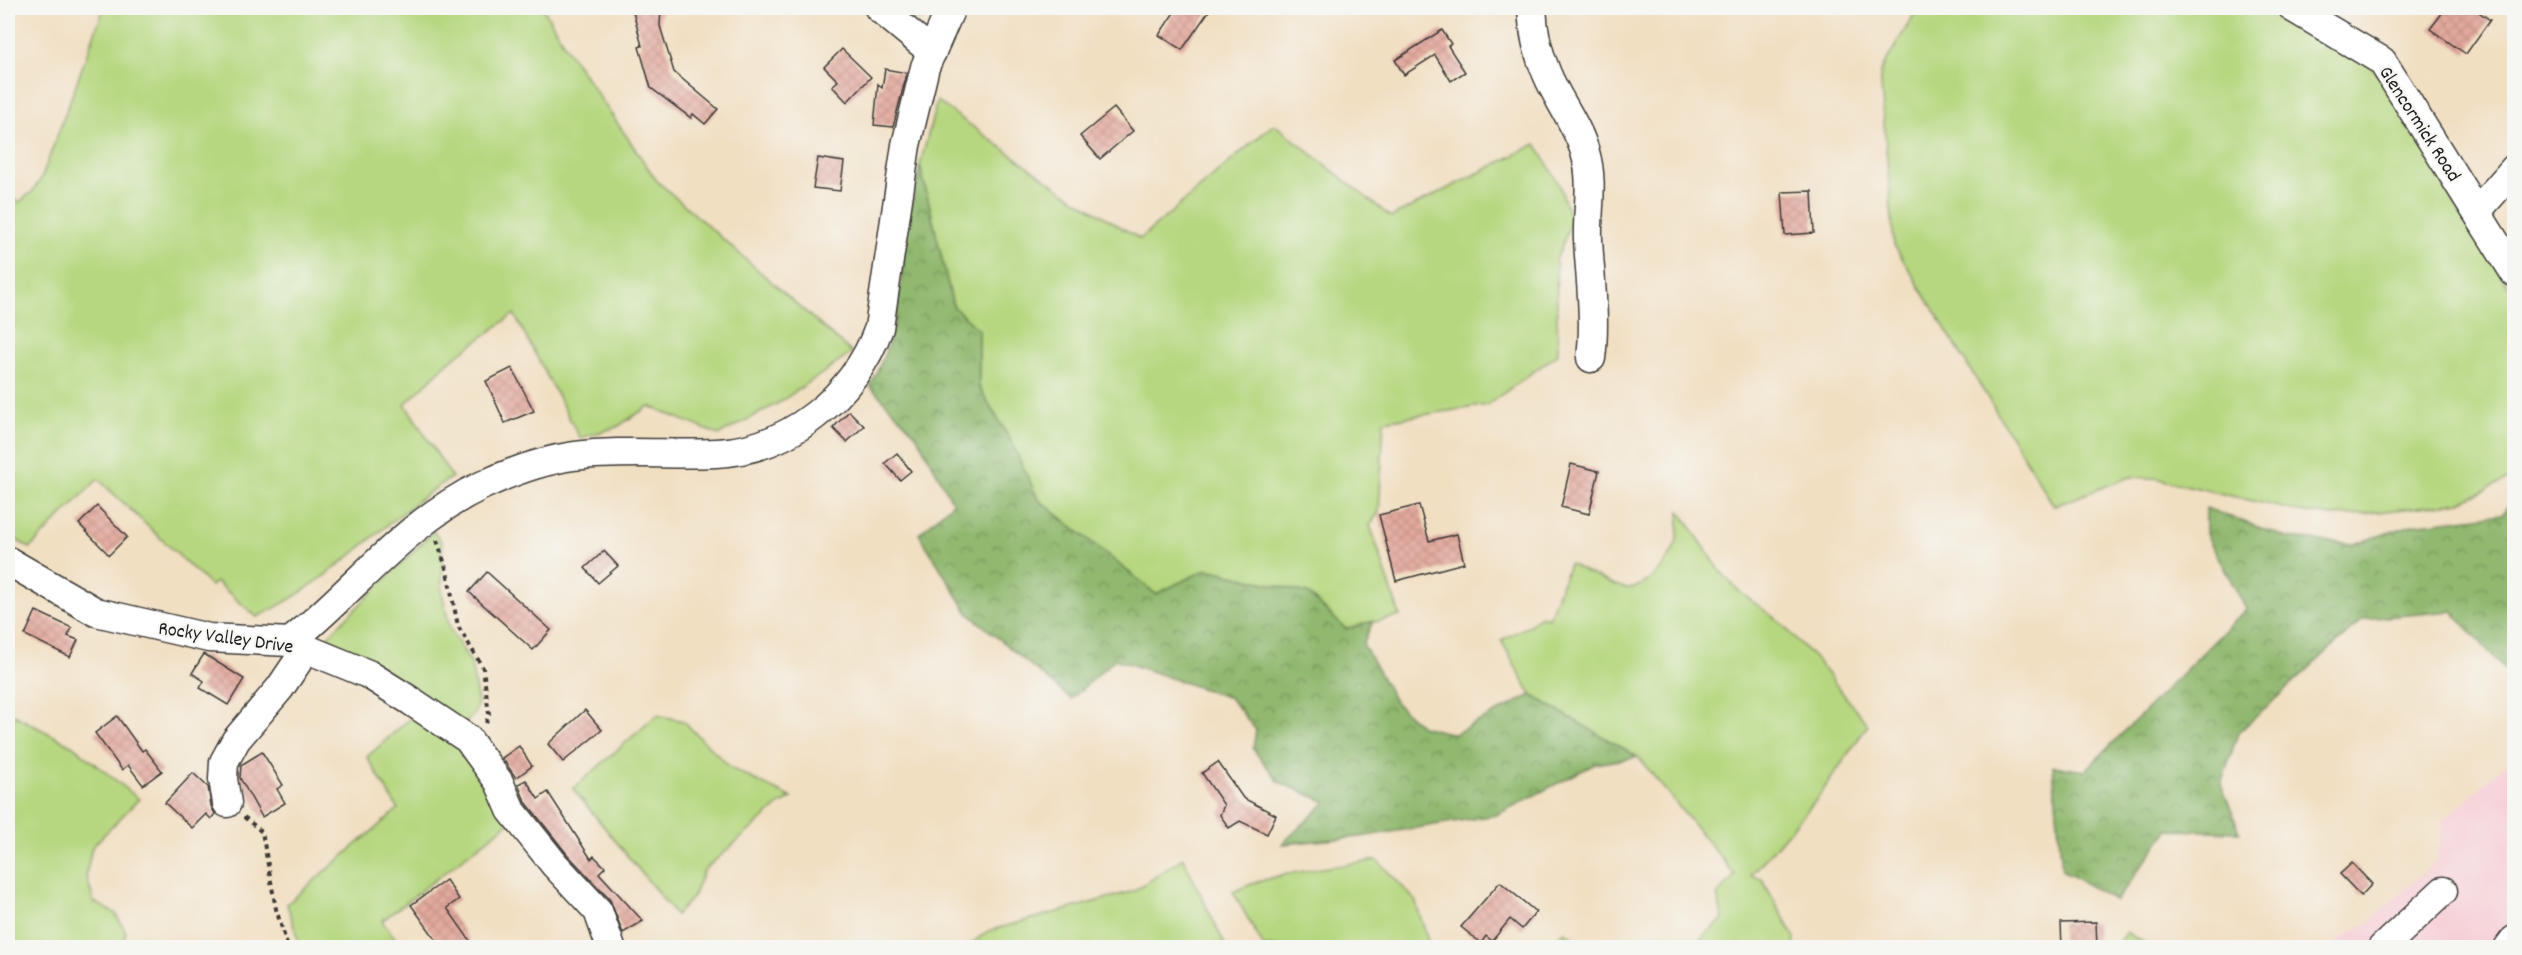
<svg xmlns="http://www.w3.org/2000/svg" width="2522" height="955" font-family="Dekko,sans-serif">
<defs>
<pattern id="forest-crowns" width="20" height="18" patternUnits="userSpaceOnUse" patternTransform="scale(1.5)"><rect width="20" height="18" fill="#90b86e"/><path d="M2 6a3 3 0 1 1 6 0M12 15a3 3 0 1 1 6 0" fill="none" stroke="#75955a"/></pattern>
<pattern id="building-cross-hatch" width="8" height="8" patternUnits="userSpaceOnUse" patternTransform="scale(1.5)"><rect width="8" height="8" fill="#e3a99d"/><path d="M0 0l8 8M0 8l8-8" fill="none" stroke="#c29187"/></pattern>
</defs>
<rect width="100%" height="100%" fill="#f6f6f2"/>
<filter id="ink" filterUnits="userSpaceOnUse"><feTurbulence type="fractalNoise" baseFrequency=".0167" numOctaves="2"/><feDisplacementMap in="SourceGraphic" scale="12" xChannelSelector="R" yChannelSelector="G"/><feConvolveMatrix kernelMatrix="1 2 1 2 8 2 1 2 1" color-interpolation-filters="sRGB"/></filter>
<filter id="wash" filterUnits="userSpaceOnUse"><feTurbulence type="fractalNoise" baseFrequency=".008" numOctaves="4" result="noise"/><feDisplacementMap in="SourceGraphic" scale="24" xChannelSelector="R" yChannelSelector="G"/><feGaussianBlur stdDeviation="1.35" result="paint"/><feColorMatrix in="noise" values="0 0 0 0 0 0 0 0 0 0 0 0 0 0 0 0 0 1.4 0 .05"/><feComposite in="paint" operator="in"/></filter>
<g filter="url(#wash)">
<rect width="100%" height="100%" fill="#f1dfc2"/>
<polygon fill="#f6cfd7" points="2514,756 2514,947 2331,948 2342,936 2368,923 2437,861 2443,821"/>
<g fill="#b6d77f" stroke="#697a4e" stroke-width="1.5">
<path d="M104,8H543L568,51L657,181L852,353L780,402L719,435L649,406L617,427L580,438L514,314L451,360L405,404L452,477C384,520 331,583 257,617L216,582L211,586L98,479L30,548L8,535V196L19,202L32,192L42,177Z"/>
<polygon points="891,8 939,8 929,17 912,20"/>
<polygon points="1918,8 2276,8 2349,48 2378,74 2398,102 2461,216 2514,294 2514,476 2461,502 2362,514 2333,516 2300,512 2155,478 2130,477 2054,506 1894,245 1880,72"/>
<polygon points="937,101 1064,192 1140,239 1274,124 1391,217 1536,144 1560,186 1571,222 1556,261 1558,354 1487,405 1384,421 1379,512 1370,525 1400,616 1346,629 1307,593 1208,569 1156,594 1038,499 1011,441 979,387 979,331 953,306 920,165"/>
<path d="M1680,511L1721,572L1740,592L1780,622L1817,661L1868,725L1817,799L1751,875L1762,879L1795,938L1794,947H1691L1723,919L1717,895L1735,875L1638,757L1531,695L1501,640L1529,626L1540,616L1549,618L1569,564C1586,571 1604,582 1621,587C1646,594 1672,560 1677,539C1679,530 1679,520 1680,511Z"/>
<polygon points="434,531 442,543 442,593 450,629 471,663 478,703 475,713 463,726 326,638"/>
<polygon points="8,712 73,746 139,799 92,847 86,875 94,902 115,913 126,932 121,947 8,947"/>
<polygon points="415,714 464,745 483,787 515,818 382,921 402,947 300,947 287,904 398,809 367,757"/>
<polygon points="657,715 683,721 732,769 792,798 779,805 704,870 693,897 676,915 573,789"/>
<polygon points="1183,858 1226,947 971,948 970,945 988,931 1134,891"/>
<path d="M1377,860L1415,900L1430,947H1264L1233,892C1275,871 1330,868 1377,860Z"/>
<polygon points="1565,932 1583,944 1627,947 1546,947"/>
<polygon points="2126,932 2150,947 2115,947"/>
</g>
<g fill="url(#forest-crowns)" stroke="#566a45" stroke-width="1.5">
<path d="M920,165L953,306L979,330V387L1011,441L1038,499L1156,594L1207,569L1307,593L1346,629L1373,621L1363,644L1396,703L1421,726L1454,734L1531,695L1638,757L1595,764L1496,815L1360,837L1282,844L1326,802L1279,782L1253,749L1256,730L1230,698L1115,659L1071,699L968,613L919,534L953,503L916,435L870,386C900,329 899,295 906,234C909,211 916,188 920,165Z"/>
<polygon points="2514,498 2514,679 2452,611 2363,619 2238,733 2221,784 2240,832 2168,830 2116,901 2062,870 2053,766 2085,771 2246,609 2206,534 2206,508 2288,538 2354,544 2412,525 2502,514"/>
</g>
<g id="blocks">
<g fill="url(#building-cross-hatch)">
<polygon points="632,8 661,8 660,26 674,72 718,109 705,124 693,114 691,118 651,88 639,47 642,46"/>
<polygon points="1177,8 1211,8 1182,50 1159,35"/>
<polygon points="2446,8 2473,8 2490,20 2466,54 2430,29"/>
<polygon points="1442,30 1451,44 1448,46 1465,72 1451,81 1435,55 1404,75 1395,60"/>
<polygon points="842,49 871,77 847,102 832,86 838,81 824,67"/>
<polygon points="885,69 907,73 893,127 874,125 878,84 882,88"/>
<polygon points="1114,108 1133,131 1100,159 1080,136"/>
<polygon points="818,158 844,162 840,191 813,188"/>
<polygon points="1812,191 1814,233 1785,235 1782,192"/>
<polygon points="512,368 534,411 505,423 486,381"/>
<polygon points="849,411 864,426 847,442 833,428"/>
<polygon points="897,453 911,471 900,480 885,463"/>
<polygon points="1571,464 1599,471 1589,514 1561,507"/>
<polygon points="1419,505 1429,541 1457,534 1464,563 1396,581 1379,515"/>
<polygon points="97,506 127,537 109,555 79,524"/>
<polygon points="604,551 618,566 598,583 585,568"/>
<polygon points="487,572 551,630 533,650 469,592"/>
<polygon points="36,611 72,628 68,636 78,640 70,657 25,635"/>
<polygon points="204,654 244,679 228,705 200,688 204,681 192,673"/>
<polygon points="585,710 602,730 563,762 548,744"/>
<polygon points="117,716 142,751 145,749 162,771 143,785 128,765 122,770 95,733"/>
<polygon points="519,746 532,766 516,778 502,758"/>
<polygon points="262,752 283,785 277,789 285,803 262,817 240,778 241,765"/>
<polygon points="1218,762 1243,798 1276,815 1267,834 1240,821 1229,828 1220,815 1224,805 1202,773"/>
<polygon points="193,773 208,787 211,806 215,814 211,819 206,814 192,828 165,803"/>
<polygon points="526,780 538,799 548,792 591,859 594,856 605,867 599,873 643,921 623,933 610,900 567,854 525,801 518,784"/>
<polygon points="2352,863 2372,884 2361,896 2340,874"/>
<polygon points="446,880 459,899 447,908 471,942 463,948 442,948 411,905"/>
<polygon points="1500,882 1536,912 1522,929 1510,919 1492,941 1486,936 1481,943 1461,927"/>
<polygon points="2096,922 2097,948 2062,948 2061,923"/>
</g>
</g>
</g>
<g filter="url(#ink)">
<use href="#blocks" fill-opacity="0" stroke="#3c3935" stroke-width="1.5"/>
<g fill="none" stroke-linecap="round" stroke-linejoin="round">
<g stroke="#3c3935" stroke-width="31">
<g id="minor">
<polyline points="879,8 932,52"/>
<path d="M1532,8C1533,30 1538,54 1547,74C1558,101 1577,124 1585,152C1594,182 1587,209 1588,239C1590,279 1596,318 1591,358"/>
<polyline points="2293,8 2382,61 2514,272"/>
<polyline points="2478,210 2514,169"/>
<polyline points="8,561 96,612 209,638 290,642 368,674 411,701 468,739 475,749 499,782 511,810 555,865 598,911 611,948"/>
<path d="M290,642C355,590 406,521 483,485C511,472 545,460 574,456C622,450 668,455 716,453C789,450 854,396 879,328L906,145L925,67L951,8"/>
<polyline points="227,803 223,779 224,762 236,740 280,688 307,648"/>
<polyline points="2382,948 2443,891"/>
<polyline points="2508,948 2514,940"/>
</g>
</g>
<g stroke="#3c3935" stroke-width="4" stroke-dasharray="4.5 4.5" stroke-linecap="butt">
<polyline points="437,540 447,571 458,626 483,668 489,714 485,726"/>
<polyline points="244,817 262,832 276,909 288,948"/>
</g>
<use href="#minor" stroke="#fff" stroke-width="28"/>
</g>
</g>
<g text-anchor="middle" stroke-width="4.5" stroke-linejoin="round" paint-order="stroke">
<g font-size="20" fill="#1c1c1c" stroke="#f6f6f2">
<text transform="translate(2421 123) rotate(57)" y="7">Glencormick Road</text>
<text transform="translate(226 636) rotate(8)" y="7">Rocky Valley Drive</text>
</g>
</g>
<rect width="2522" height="955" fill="none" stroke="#f6f6f2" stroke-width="30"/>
</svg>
